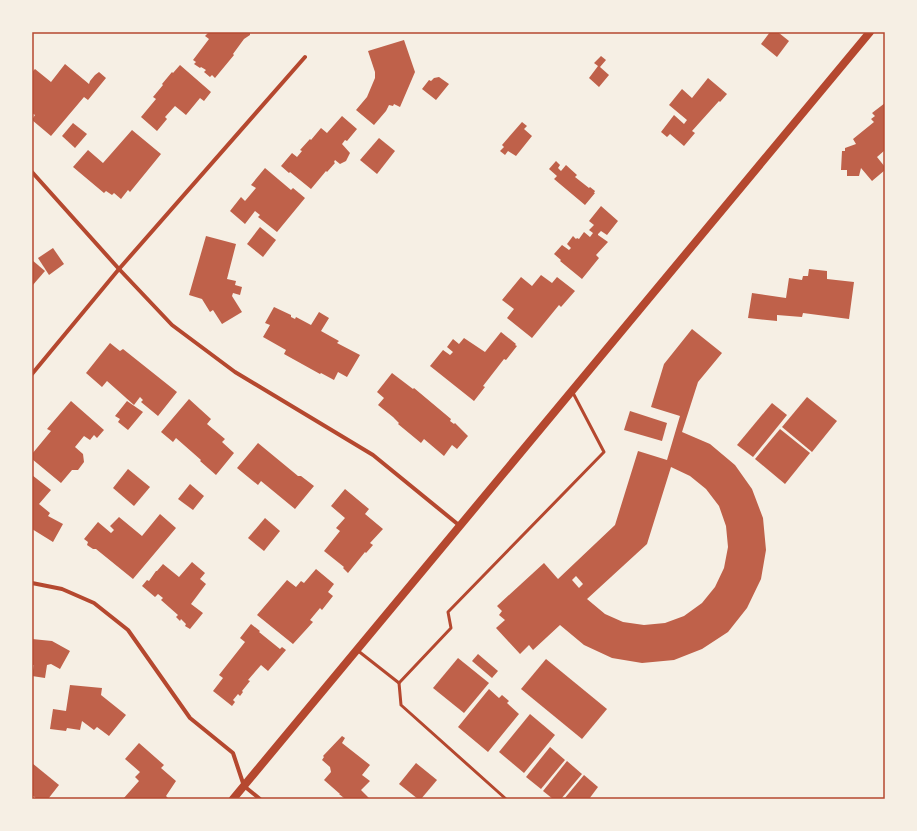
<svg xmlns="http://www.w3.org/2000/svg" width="917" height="831" font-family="Barlow,sans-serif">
<rect width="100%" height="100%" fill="#f6efe4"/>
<g fill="#bf614a" fill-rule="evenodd">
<polygon points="209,32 250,32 250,35 244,39 233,54 234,55 215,78 212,75 210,77 204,72 206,70 201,67 200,68 194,64 196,62 193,60 209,39 205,36"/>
<polygon points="770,32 780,32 779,33 789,41 777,57 761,44"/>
<polygon points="404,40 415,72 400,107 394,104 393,106 389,105 386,111 374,125 356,110 367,97 375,78 375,72 368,51"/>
<polygon points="601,56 606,60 600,67 609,75 599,87 589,78 598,66 594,63"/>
<polygon points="65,64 89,84 90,81 95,75 99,72 106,78 88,100 84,97 51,136 32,120 35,115 32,113 32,72 35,69 51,82"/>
<polygon points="180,65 211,92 204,101 200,98 186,115 175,106 165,117 167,119 157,131 141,117 156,99 153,97 163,85 162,84 172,72 173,73"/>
<polygon points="439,77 449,84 436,100 422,89 429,80 431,81 434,78"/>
<polygon points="708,78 727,94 720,102 719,101 692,131 695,133 684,146 670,134 667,137 661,132 674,115 684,124 687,120 669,105 682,89 692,98"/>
<polygon points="885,103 885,150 877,157 885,167 885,170 872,181 861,168 859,176 847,176 847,170 841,170 842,151 845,151 845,148 856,144 853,139 874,122 871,119 875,116 872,113"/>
<polygon points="342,116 357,129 347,141 345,140 342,144 350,153 346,161 340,164 335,160 334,162 335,163 327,172 326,171 311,189 290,172 289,173 281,166 292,153 297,157 302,151 300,150 310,139 311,140 321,128 327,133"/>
<polygon points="522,122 527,126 524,129 532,136 516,156 508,151 505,155 500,151 504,147 502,145"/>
<polygon points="73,123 87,134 75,148 62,136"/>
<polygon points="132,130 161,154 130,192 128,190 121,199 114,193 112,195 106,191 104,193 73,167 88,150 103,163"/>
<polygon points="379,138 395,151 377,174 360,160"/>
<polygon points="556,161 560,165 558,168 561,171 566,165 577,175 575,177 589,188 590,187 595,191 594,193 595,193 585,205 554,179 557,176 549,169"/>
<polygon points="265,168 291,190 293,188 305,198 277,232 258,217 260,215 255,211 245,224 230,211 241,197 245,201 256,188 251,185"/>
<polygon points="601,206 618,221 607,235 601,231 598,234 598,235 608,242 596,255 599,258 582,279 560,261 561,260 554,254 562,245 569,250 571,248 567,244 573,236 576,239 577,238 579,239 584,232 590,237 593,233 589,230 594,225 589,221"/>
<polygon points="260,227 276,240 263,257 247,244"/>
<polygon points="206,236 236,244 227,279 236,281 235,285 242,287 240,295 233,293 232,296 242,312 222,324 213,310 210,312 202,299 189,295"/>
<polygon points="53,248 64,264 49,275 38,258"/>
<polygon points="32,260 45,271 32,286"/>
<polygon points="809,269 827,271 827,279 854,282 849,319 803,313 802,317 777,315 777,321 748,318 752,293 786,298 789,278 802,280 803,276 808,276"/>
<polygon points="541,275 552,283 557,277 575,291 561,307 559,305 532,338 507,318 514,309 502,300 521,277 532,286"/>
<polygon points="274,307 291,315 291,317 295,319 296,317 311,325 319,312 329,318 321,331 339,341 337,343 360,355 347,377 338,372 334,380 321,373 320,374 284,354 286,350 263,337 270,325 265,323"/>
<path d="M692,329L722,353L698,382L682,432L710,444L735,465L752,489L763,518L766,550L761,579L747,608L728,632L702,649L674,660L642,663L612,658L584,645L560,625L533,650L529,645L520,654L496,628L505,620L499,615L502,611L497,606L544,563L558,579L615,525L638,451L667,460L680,416L651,407L664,364ZM671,467L690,476L706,489L719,506L726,526L728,547L724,568L715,587L702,603L684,616L665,623L644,625L623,622L605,614L587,599L647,544ZM576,576L583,584L579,588L572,580Z"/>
<polygon points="501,332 516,344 515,345 517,346 506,360 504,359 483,386 485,387 474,401 430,366 443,350 450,355 453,352 447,347 453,339 459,344 464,338 485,352"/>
<polygon points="110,343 120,351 123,349 177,392 158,416 141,402 143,400 140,397 134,405 107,381 102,387 86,373"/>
<polygon points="392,373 413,389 414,388 451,419 450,421 454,424 455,423 468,436 457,449 452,445 444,456 424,439 421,443 398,424 399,423 393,417 378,405 384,398 377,392"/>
<polygon points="807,397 837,421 812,452 782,427"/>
<polygon points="189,399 211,419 207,424 225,439 222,442 234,453 216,475 200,461 201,460 176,438 173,442 161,432"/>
<polygon points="71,401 104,430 97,438 94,435 90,440 84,436 75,447 83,454 84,462 78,470 72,470 61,483 32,459 32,454 51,431 47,429"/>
<polygon points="127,401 143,412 128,430 118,422 120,419 115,416"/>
<polygon points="772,403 787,415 753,457 737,445"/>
<polygon points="630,411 667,423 662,441 624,430"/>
<polygon points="780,429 810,453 785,484 755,459"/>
<polygon points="258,443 298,476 301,476 314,486 295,509 261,481 258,485 237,468"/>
<polygon points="128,469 150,487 134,506 113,488"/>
<polygon points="32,475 51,490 39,504 50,513 48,516 63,524 53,542 32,529"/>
<polygon points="190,484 204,496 193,510 178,499"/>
<polygon points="345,489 369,509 365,514 383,529 370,543 373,545 366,553 365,552 348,573 343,568 344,567 324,551 340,531 336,528 345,518 331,506"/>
<polygon points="160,514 176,528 133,579 96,549 93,549 87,545 88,542 84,539 98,522 111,533 114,530 110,526 119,517 142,536"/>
<polygon points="265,518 280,531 264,551 248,538"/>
<polygon points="192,562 205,573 200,579 206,584 191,604 203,613 190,629 185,626 186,624 181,619 180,621 176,617 178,615 161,600 163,598 158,594 155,597 142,586 147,580 149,581 156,571 157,571 163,564 179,577"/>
<polygon points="316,569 334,584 328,592 333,596 322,610 320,608 310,620 313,622 293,644 257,615 287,580 296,587 301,581 304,583"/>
<polygon points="251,624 260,631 259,632 280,649 282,647 286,650 268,671 261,665 248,680 250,681 242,691 243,692 240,696 238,694 233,700 235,702 232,706 213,691 223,678 219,675 245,642 240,638"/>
<polygon points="32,639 52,641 70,651 60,669 51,664 47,665 45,678 32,676 34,665 32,665"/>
<polygon points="478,654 498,671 492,678 472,661"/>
<polygon points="458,658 489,683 464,713 433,688"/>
<polygon points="546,659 607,709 582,739 521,689"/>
<polygon points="70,685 102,688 101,695 126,715 109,736 97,727 94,730 82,721 80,730 67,728 66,731 50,729 53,709 66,711"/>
<polygon points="489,689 499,698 502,695 509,701 507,703 519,714 488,752 458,727"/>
<polygon points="530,714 555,735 524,773 499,752"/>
<polygon points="342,736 345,738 342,743 370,765 362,775 370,781 361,790 370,799 343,799 344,798 339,794 340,794 324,780 331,772 330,767 322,760 324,757 323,756"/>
<polygon points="139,743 164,765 161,768 176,781 166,796 169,799 123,799 139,781 135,777 140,772 125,759"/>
<polygon points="550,747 565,760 541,789 526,777"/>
<polygon points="567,761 582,774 561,799 553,799 543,791"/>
<polygon points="32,763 59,785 48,799 37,799 32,795"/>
<polygon points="416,763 437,780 421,799 418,799 399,784"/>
<polygon points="584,775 598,787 589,799 564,799"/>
</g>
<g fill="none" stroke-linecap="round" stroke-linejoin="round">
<g stroke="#b5482f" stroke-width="3">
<polyline points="357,650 399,683 451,628 448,612 604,452 572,391"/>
<polyline points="399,683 401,705 506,799"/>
</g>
<g stroke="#b5482f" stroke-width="4">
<polyline points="32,172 119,269 172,325 235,372 373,455 460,526"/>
<polyline points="32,374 119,269 305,57"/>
<polyline points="32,583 62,589 94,603 128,630 190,718 233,753 244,786 260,799"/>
</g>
<polyline stroke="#b5482f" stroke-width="8" points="233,799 870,32"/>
</g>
<rect width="917" height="831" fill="none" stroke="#f6efe4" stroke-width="66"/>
<rect x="33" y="33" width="851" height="765" fill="none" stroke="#b5482f" stroke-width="1.5"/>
</svg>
